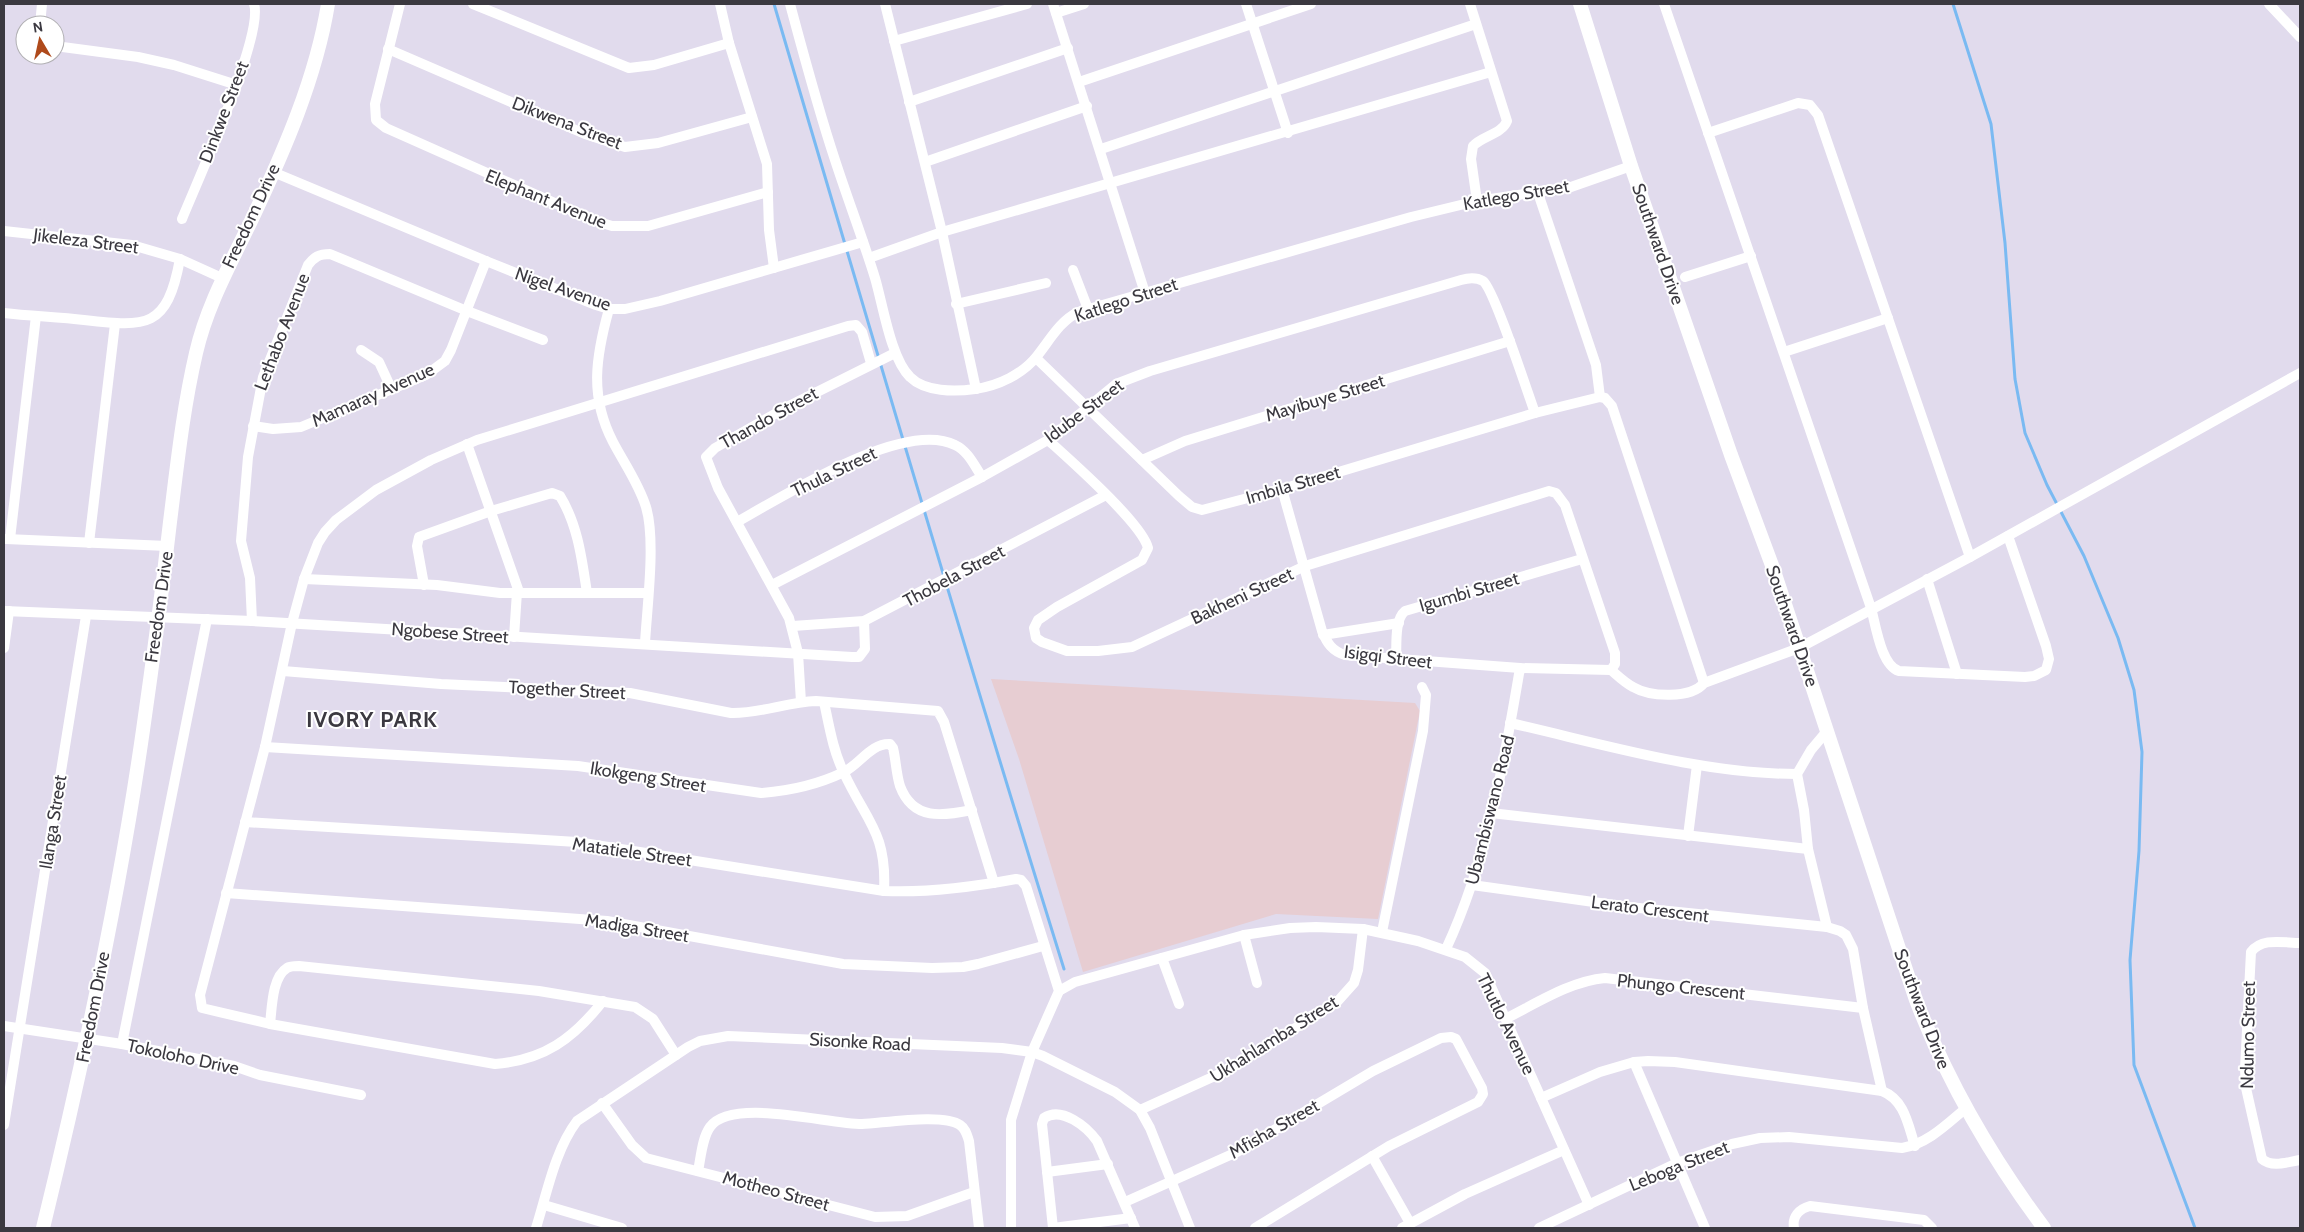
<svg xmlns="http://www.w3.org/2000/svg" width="2304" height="1232" font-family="Cabin,sans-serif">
<rect width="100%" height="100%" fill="#e1dbed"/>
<polygon fill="#e7cdd2" points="991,679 1415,703 1420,711 1378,919 1276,914 1083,972 1019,759"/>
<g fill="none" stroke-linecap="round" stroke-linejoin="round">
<g stroke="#7abaf2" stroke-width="3">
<path d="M774,4C869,326 964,648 1064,969"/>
<polyline points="1953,4 1991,124 2005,243 2015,379 2025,433 2047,485 2084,556 2118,638 2134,690 2142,752 2139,851 2130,960 2134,1065 2195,1228"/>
</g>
<g stroke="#fff" stroke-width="10">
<polyline points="400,4 375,104 376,120 386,128 593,220 612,226 648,226 768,192"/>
<polyline points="473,4 629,68 654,65 729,43"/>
<polyline points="720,4 729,43 767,164 769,230 774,268"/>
<path d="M790,4C804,56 818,109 835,160C848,200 863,239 875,278C883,305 891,359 910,377C925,392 955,392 975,389C998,386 1023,374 1037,356C1050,340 1059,322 1078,312L1411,217L1477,201L1571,187L1631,166"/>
<polyline points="885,4 942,232 976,389"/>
<polyline points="1053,4 1145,293"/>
<polyline points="1246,4 1288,133"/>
<path d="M1470,4L1507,121C1502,134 1482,136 1473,146L1471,159L1477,201"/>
<path d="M1664,4L1871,608C1876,626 1881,665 1899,671L2025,677L2034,676L2046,670L2049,659L2046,646L2008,536"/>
<polyline points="2269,4 2300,37"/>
<polyline points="1056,13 1084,4"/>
<polyline points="40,25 42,4"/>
<polyline points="894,41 1027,4"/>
<polyline points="55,46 138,57 174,65 237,85"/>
<polyline points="388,49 585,134 625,147 658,143 752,117"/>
<polyline points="1079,82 1311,4"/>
<polyline points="909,102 1068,48"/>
<polyline points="1708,133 1798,103 1810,105 1818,115 1970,557"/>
<polyline points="1101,149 1476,24"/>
<polyline points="925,162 1087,106"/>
<polyline points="273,172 486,261 596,305 609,309 625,309 660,301 863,242"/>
<polyline points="1538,193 1596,365 1600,397"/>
<path d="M182,219C197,182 264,35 254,4"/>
<polyline points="4,231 132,245 180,259 222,278"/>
<polyline points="869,258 942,232 1491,72"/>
<polyline points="1073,270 1088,309"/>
<polyline points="1685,277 1751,256"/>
<polyline points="956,304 1046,283"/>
<path d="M609,309C596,356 589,396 613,442C624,463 639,484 646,507C656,540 647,607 645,643"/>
<path d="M4,313C30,316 57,317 84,320C147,327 167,329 180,259"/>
<polyline points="361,350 379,362 391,388"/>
<polyline points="1784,352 1888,318"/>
<polyline points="1036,358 1179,496 1192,507 1202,510 1282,489 1535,413 1600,397"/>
<polyline points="1600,397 1605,398 1612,406 1704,683"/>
<polyline points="253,426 273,429 301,427 426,375 445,361 451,350 486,261"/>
<path d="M1048,440C1070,460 1142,523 1148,548L1142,560L1057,607L1038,620L1034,628L1036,638L1042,642L1067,651H1098L1132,647L1305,566L1549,491L1556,493L1565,505L1615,653V664L1611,670"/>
<polyline points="467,444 519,592"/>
<polyline points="1142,460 1185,441 1510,341"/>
<path d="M1282,489L1322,631C1327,643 1332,651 1345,655L1520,668L1611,670"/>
<path d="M737,522C784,496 903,419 955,445C968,451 974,465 982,477"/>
<polyline points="6,539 167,546"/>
<polyline points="10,539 36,316"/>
<polyline points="89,543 115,324"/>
<polyline points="304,579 437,585 500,593 648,593"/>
<polyline points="1927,579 1957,674"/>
<path d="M424,585L417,546L419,537L491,511L552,493L560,496C578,525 582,560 587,593"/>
<path d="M772,585L982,477L1048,440L1116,384L1150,371L1461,280C1468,278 1476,277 1483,281C1494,289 1528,394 1535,413"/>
<polyline points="4,611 252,621 852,657 859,657 865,649 864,621"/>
<path d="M252,621L250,578L241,541L248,457L263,377L308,265C314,257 319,254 330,254L467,311L543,340"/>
<polyline points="793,626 864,621 1106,495"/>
<polyline points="1323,635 1399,623"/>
<polyline points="514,637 517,592"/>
<polyline points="4,648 9,611"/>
<path d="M1396,659C1397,646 1394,620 1405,611L1582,559"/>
<path d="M1611,670C1618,676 1625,683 1633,687C1650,697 1691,699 1704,683L1799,648L1970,557L2300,373"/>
<path d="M283,671L441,684L630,693L731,713C759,714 787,702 816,701L938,711L944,722L994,883"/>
<polyline points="801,702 798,653 789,618 718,488 706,457 715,448 789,406 895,353"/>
<path d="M824,702C829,725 833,751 844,773C866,821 887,832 884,891"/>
<path d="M1510,723C1603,744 1702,774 1797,774"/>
<path d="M265,747L578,766L761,793C788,791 819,784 844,772C860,764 871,743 890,744L893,748C896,760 896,773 900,786C913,821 943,816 972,810"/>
<polyline points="1491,813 1808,849"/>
<path d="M245,822L577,842L884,891C929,893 973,887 1016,879L1021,880L1026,886L1059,991L1032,1052L1011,1120V1228"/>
<polyline points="1688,836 1697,765"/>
<polyline points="1472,885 1629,907 1827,927 1840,931 1846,935 1853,949 1863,1008 1882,1091"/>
<polyline points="226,893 607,921 843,964 932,968 963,967 978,964 1043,946"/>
<polyline points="1827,927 1808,849 1804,810 1797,774 1811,750 1827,731"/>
<polyline points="1382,932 1423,731 1426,695 1422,687"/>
<polyline points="1244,935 1257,983"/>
<path d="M2300,943C2284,943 2262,937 2251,952L2245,1069L2246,1088L2262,1159C2272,1168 2288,1162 2300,1160"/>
<path d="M1446,949C1487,861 1504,763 1520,668"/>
<polyline points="1162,958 1179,1004"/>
<polyline points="1059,991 1075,982 1244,935 1290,928 1316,927 1363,929 1418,941 1465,957 1485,973 1589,1205"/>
<path d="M603,1001C573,1039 544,1060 495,1064L270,1024L202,1008L200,995L265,747L292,623L304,579L318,543L325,532L336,520L376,490L431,460L477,440L848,326L856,325L862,332L871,363"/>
<path d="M1507,1018C1537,1003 1571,981 1605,978L1863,1008"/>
<path d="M270,1024C272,1008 272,977 287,968C290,966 296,966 299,966L539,991L635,1007L653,1019L676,1055"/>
<polyline points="4,1026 122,1044 234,1066 260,1075 361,1095"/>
<polyline points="122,1044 207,619"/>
<polyline points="1634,1062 1705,1228"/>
<path d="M1541,1098L1600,1072L1634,1062L1648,1061L1675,1062L1882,1091C1905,1100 1908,1125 1915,1146"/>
<polyline points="602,1103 632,1145 646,1158 875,1217 907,1216 974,1192"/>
<polyline points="1140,1110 1228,1070 1337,1002 1354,983 1358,970 1363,929"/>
<polyline points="4,1125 86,616"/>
<polyline points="1372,1156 1410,1223"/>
<path d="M698,1171C701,1157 702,1138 710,1127C732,1097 827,1124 862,1124C884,1123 944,1113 960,1125C966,1129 967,1135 969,1141L979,1228"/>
<polyline points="1047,1172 1108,1164"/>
<polyline points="1125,1202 1237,1152 1373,1071 1441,1038 1451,1037 1456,1039 1482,1088 1483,1094 1478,1102 1389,1146 1255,1228"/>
<polyline points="544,1205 622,1228"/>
<path d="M536,1228C547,1193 555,1150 577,1121L688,1047L700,1041L728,1036L1002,1048L1032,1052L1043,1056L1115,1092L1140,1110L1150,1128L1190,1228"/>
<path d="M1053,1228L1042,1124L1044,1118C1062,1106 1087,1127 1097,1141L1135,1228"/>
<polyline points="1053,1228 1131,1218"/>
<polyline points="1402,1228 1465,1194 1564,1150"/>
<path d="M1539,1228L1677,1163L1732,1144L1760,1138L1789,1137L1902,1148C1927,1144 1946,1125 1965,1109"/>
<path d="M1794,1228C1792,1217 1799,1209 1810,1206L1924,1220L1932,1228"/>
</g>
<g stroke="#fff" stroke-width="14">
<path d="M1580,4L1631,166L1731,455L1773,568L1916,1000C1948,1083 1991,1157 2044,1228"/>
<path d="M43,1228C83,1064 119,898 143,730C153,661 162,592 170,522C177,466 183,409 196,353C207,305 231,263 252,219C284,151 316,78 328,4"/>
</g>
</g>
<g text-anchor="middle" stroke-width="4" stroke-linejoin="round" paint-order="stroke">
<g font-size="18" fill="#3b3940" stroke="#fff">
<text transform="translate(224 112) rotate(-69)" y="6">Dinkwe Street</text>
<text transform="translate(567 123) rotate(21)" y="6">Dikwena Street</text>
<text transform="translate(1516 195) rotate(-10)" y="6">Katlego Street</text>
<text transform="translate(546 199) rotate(22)" y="6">Elephant Avenue</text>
<text transform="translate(251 216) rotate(-65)" y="6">Freedom Drive</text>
<text transform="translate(86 241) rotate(7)" y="6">Jikeleza Street</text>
<text transform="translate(1658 244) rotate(71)" y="6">Southward Drive</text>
<text transform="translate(563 289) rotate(19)" y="6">Nigel Avenue</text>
<text transform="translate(1126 300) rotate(-18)" y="6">Katlego Street</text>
<text transform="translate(282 332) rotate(-69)" y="6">Lethabo Avenue</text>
<text transform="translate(373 395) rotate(-24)" y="6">Mamaray Avenue</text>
<text transform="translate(1325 398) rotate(-17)" y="6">Mayibuye Street</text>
<text transform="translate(1084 411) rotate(-37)" y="6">Idube Street</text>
<text transform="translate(769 418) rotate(-29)" y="6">Thando Street</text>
<text transform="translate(834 472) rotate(-26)" y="6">Thula Street</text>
<text transform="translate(1293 485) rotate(-16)" y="6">Imbila Street</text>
<text transform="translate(954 576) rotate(-28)" y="6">Thobela Street</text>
<text transform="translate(1469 592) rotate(-16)" y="6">Igumbi Street</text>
<text transform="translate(1242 596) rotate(-25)" y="6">Bakheni Street</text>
<text transform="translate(159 607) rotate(-82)" y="6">Freedom Drive</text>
<text transform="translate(1792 626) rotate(71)" y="6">Southward Drive</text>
<text transform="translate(450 633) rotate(4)" y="6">Ngobese Street</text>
<text transform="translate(1388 657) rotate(7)" y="6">Isigqi Street</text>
<text transform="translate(567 690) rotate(3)" y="6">Together Street</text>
<text transform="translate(648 777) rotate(9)" y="6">Ikokgeng Street</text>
<text transform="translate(1490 810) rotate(-76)" y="6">Ubambiswano Road</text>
<text transform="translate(53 822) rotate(-81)" y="6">Ilanga Street</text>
<text transform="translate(632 852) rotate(8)" y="6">Matatiele Street</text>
<text transform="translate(1650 909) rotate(7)" y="6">Lerato Crescent</text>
<text transform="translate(637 928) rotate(9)" y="6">Madiga Street</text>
<text transform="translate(1681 987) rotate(6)" y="6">Phungo Crescent</text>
<text transform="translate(93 1007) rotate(-79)" y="6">Freedom Drive</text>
<text transform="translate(1922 1009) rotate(69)" y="6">Southward Drive</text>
<text transform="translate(1506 1024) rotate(64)" y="6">Thutlo Avenue</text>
<text transform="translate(2248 1035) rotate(-89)" y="6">Ndumo Street</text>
<text transform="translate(1274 1039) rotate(-32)" y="6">Ukhahlamba Street</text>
<text transform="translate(860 1042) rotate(3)" y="6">Sisonke Road</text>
<text transform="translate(183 1057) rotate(12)" y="6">Tokoloho Drive</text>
<text transform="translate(1274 1129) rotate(-30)" y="6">Mfisha Street</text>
<text transform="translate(1679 1166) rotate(-22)" y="6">Leboga Street</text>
<text transform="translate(776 1191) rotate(15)" y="6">Motheo Street</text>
</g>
<g font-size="22" font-weight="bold" letter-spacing="1" fill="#3b3940" stroke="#fff">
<text x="372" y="727">IVORY PARK</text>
</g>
</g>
<rect width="2304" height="1232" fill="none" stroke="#3b3940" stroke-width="10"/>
<g transform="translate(40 40) rotate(351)"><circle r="24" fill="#ffffff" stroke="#b1b0b3"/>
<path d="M0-4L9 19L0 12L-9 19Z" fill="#af4a1b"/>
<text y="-8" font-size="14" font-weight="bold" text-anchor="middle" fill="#3b3940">N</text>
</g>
</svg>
